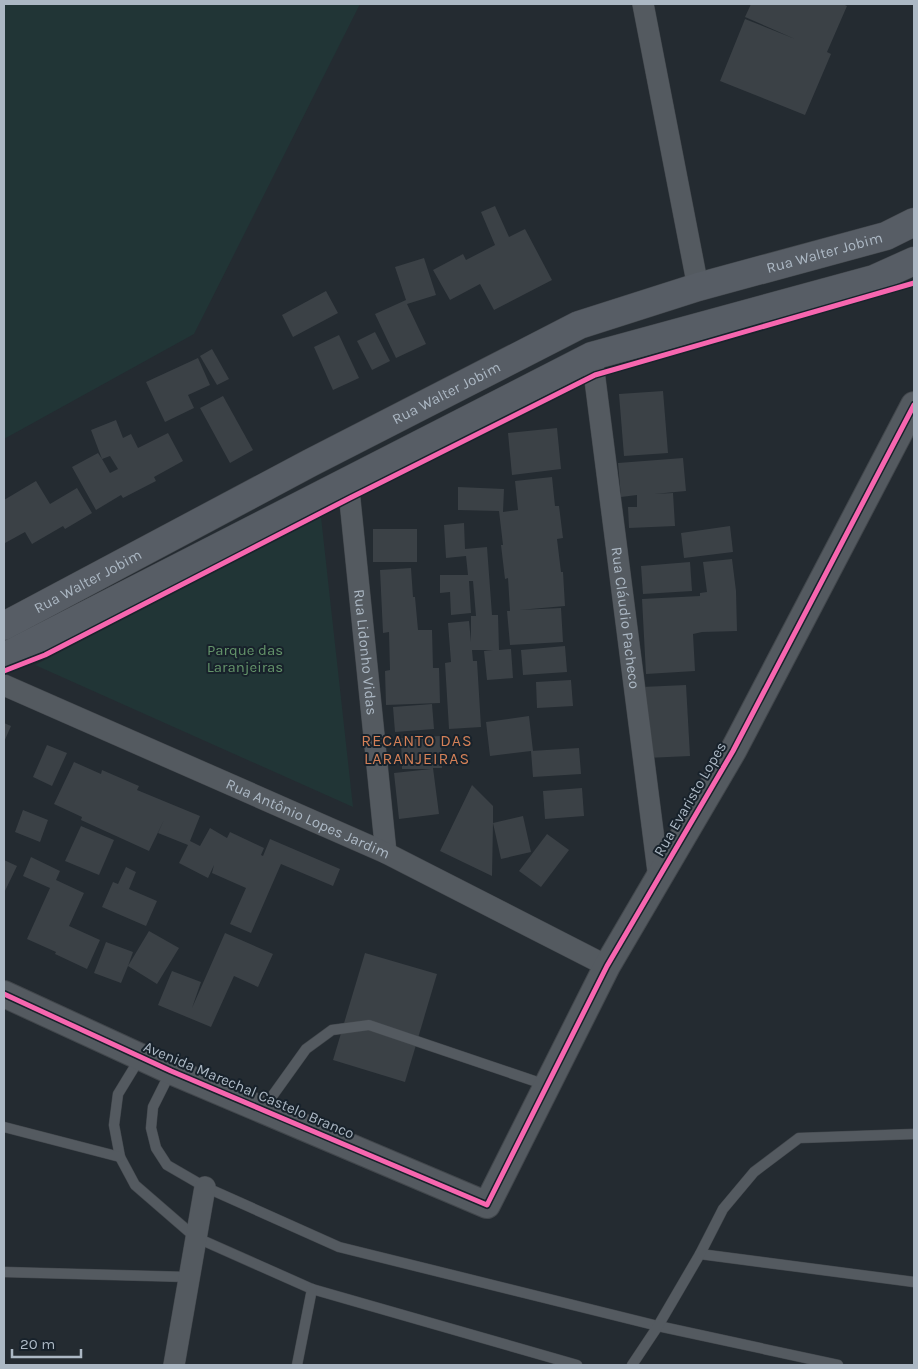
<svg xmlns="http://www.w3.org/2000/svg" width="918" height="1369" font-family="Karla,sans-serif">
<rect width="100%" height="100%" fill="#242b31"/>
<g fill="#213536">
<polygon points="4,4 360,4 194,334 4,439"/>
<polygon points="321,517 353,807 35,665"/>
</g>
<g fill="#3b4146">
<polygon points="751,4 843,4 847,6 827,52 831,54 805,115 720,81 745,19 795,39 745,17"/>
<polygon points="495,206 509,237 525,229 552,280 494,310 480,284 450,300 433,270 463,254 466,260 495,245 481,212"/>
<polygon points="424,258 436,295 407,304 426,344 396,358 375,314 406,300 395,267"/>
<polygon points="326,291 338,313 293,337 282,315"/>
<polygon points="375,332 390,361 372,370 357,341"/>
<polygon points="339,335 359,378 333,390 314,347"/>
<polygon points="212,349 229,379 217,385 200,356"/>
<polygon points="198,358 210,385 188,395 194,408 165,422 146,382"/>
<polygon points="663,391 668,453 624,456 619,394"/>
<polygon points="223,396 253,450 230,463 200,408"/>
<polygon points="116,420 123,438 131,434 138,448 168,433 183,461 154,477 156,481 123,498 121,495 96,510 72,467 98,453 102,459 110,473 118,469 110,456 102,459 91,430"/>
<polygon points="557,428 561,469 512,475 508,433"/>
<polygon points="683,458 686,491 654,494 673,493 675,526 629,528 628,507 637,507 637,495 621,497 618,463"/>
<polygon points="552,477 555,506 559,506 563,538 557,539 561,572 563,572 565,606 519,610 561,608 563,642 510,645 507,611 510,611 508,578 505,579 501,545 503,545 499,511 458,510 458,487 504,489 503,512 518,510 515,481"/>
<polygon points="36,481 50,504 77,488 92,513 65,529 63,526 32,544 25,532 5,543 4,500"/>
<polygon points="464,523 465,549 487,547 492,615 498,615 499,650 511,649 513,678 487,680 484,651 493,650 472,650 473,661 477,661 481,727 449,729 445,663 451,662 448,623 469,621 471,642 471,616 476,616 473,581 469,581 471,613 451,615 450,592 440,593 440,575 468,575 466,556 446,558 444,525"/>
<polygon points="730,526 733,552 684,558 681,533"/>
<rect x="373" y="529" width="44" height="33"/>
<polygon points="732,559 736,591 737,631 702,632 693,634 695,671 646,674 642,599 700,596 700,593 707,592 703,562"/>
<polygon points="690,562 692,591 643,594 641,566"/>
<polygon points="411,568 413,597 415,597 418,630 432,630 433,668 439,668 440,703 386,705 385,671 390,670 389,632 383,633 380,570"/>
<polygon points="565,646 567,672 523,675 521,650"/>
<polygon points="571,680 573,706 537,708 536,682"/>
<polygon points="686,685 690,756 646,758 642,687"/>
<polygon points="432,704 434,729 395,732 393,707"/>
<polygon points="529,716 533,751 531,751 579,748 581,774 533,777 531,751 490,756 486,722"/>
<polygon points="4,723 11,726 4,742"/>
<polygon points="441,736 442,768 433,768 439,814 399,819 394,773 431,769 402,769 401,738"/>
<polygon points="47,745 67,753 52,786 33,777"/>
<polygon points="74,762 101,774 102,770 139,786 137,790 200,816 190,841 200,846 210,828 227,838 230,832 264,848 261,855 263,856 270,839 340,869 333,886 281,864 251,933 230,924 246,888 212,873 214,865 208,878 179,863 188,845 158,833 164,820 149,851 81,820 82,817 54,804"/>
<polygon points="472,785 493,806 493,823 523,816 531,852 501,859 493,823 492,876 440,851"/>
<polygon points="582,788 584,816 545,819 543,791"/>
<polygon points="23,810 48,820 40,842 15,832"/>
<polygon points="81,826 114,840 99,875 65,861"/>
<polygon points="547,834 569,850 541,887 519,871"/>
<polygon points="31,857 60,871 56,880 84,893 69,926 100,940 87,969 55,954 56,952 27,939 50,888 23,876"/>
<polygon points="4,860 17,866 4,893"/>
<polygon points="126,867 136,872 129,889 157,901 146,926 102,907 113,882 118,884"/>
<polygon points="149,931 179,948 157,984 128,966 121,983 94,973 106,942 133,952 128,966"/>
<polygon points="225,933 273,954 258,987 234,976 211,1027 158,1005 172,971 201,982 192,1008"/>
<polygon points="365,953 437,974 405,1082 333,1060"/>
</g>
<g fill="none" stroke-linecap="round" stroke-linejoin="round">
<g stroke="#42474c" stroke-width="11">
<g id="service">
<polyline points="140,1058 118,1094 114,1125 120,1157 135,1185 195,1237 312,1289 577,1365"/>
<polyline points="170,1073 153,1107 151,1128 156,1148 167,1165 205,1187 339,1247 658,1326 838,1365"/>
<polyline points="263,1109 306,1049 332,1030 369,1025 546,1085"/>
<polyline points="4,1127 120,1157"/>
<polyline points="700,1254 914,1282"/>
<polyline points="4,1272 188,1277"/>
<polyline points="297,1365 312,1289"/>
<polyline points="632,1365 658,1326 700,1254 723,1209 754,1172 799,1138 914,1134"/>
</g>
</g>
<g stroke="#42474c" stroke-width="22">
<g id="minor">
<polyline points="643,4 698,287"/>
<path id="s1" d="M592,356L659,879"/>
<path id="s2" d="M348,481L386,853"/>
<path id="s3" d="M4,685L386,853L607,966"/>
<polyline points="174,1365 205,1187"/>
</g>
</g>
<g stroke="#42474c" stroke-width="28">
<polyline id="tertiary" points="4,994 171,1071 487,1205 607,966 733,751 914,405"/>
</g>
<g stroke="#42474c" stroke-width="29">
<g id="secondary">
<path id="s4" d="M4,626L310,463L579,325L698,287L886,236L914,222"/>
<polyline points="4,657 592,356 874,279 914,261"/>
</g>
</g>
<use href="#service" stroke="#545a60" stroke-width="10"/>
<use href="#minor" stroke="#545a60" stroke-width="21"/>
<use href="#tertiary" stroke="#545a60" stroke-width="26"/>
<use href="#secondary" stroke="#575d65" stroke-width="28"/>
<g stroke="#18222b" stroke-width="8">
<g id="cycleway">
<polyline points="4,671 45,655 350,498 595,375 914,283"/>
<polyline points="4,994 171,1071 487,1205 607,966 733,751 914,405"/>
</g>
</g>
<use href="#cycleway" stroke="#f766af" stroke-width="5"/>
</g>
<g text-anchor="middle" stroke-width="4" stroke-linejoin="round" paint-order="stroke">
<g font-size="15" fill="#acb8c4" stroke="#18222b">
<text dy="5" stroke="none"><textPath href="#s4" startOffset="905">Rua Walter Jobim</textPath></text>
<text dy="5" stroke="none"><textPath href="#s4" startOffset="500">Rua Walter Jobim</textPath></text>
<text dy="5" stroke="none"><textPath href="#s4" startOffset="95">Rua Walter Jobim</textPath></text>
<text dy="5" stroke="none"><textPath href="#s1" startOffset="264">Rua Cláudio Pacheco</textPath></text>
<text dy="5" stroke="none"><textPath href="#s2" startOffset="172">Rua Lidonho Vidas</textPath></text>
<text transform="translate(690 799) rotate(-60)" y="5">Rua Evaristo Lopes</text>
<text dy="5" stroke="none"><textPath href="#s3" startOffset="332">Rua Antônio Lopes Jardim</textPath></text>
<text transform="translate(249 1090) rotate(23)" y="5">Avenida Marechal Castelo Branco</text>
</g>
<g font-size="15" fill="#64946a" stroke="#18222b">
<text x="245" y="655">Parque das<tspan x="245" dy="17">Laranjeiras</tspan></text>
</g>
<g font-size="16" letter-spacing="1" fill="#d48057" stroke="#18222b">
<text x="417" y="746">RECANTO DAS<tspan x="417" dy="18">LARANJEIRAS</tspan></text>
</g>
</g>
<rect width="918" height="1369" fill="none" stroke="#acb8c4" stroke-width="10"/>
<path d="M12 1349v8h69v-8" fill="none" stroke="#acb8c4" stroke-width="2.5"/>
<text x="20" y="1349" font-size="15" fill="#acb8c4" stroke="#18222b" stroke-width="4" paint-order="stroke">20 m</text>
</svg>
